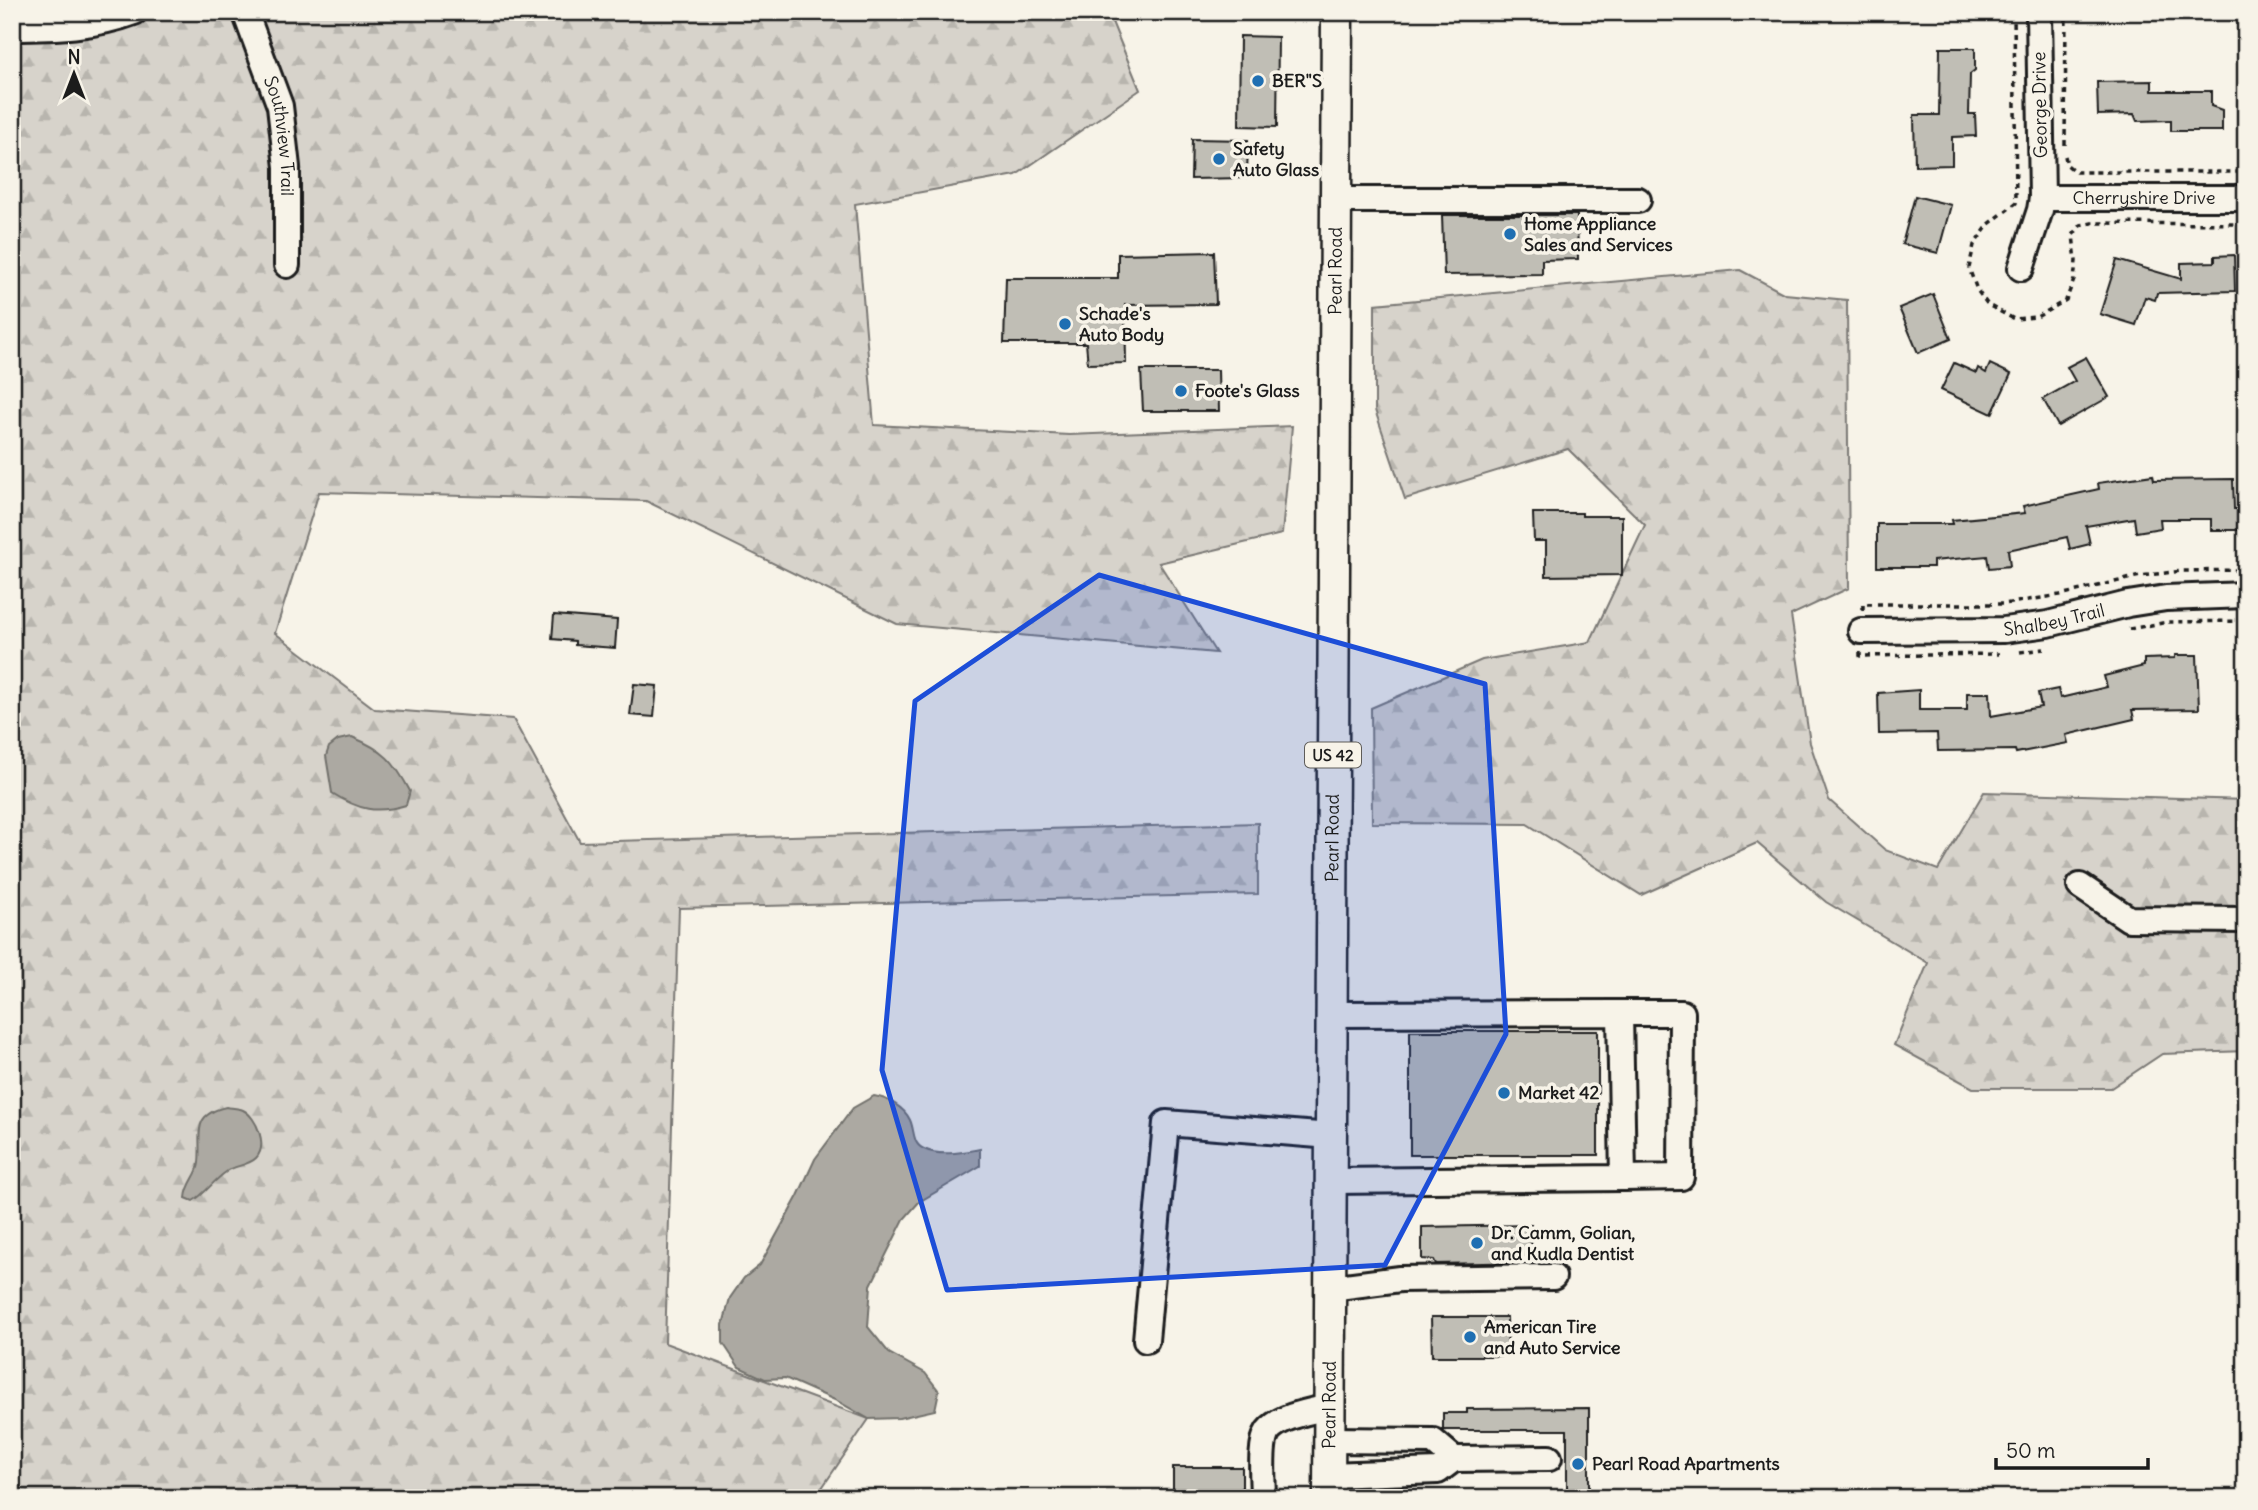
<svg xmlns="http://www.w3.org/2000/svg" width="2258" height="1510" font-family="Delius,sans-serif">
<defs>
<pattern id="forest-firs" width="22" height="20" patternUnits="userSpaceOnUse" patternTransform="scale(1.75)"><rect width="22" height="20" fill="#d7d3cb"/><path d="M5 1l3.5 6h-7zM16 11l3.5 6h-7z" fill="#b8b5ae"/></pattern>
</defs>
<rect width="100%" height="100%" fill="#f7f3e8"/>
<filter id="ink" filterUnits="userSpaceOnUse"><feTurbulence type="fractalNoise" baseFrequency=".0143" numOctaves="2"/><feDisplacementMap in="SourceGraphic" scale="14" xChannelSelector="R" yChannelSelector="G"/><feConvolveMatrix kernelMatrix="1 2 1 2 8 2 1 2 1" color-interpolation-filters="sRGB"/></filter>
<g filter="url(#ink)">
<g fill="url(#forest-firs)" stroke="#7a7874" stroke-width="2">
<polygon points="12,12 1108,12 1140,90 1016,175 855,204 874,425 1069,435 1292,426 1282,534 1159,563 1216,653 897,624 646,501 319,492 275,633 375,709 513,719 580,842 1258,823 1258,894 679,908 665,1343 869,1419 815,1498 12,1498"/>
<polygon points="1740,270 1785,294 1847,300 1849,588 1791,615 1810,743 1829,800 1885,850 1938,870 1984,792 2246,800 2246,1051 2162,1054 2111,1088 1973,1088 1894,1045 1928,963 1826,902 1757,843 1641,895 1527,824 1372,823 1371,708 1482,660 1590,642 1645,525 1568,449 1405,499 1375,410 1375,304"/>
</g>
<g fill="#aca9a2" stroke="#72716c" stroke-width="2">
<path d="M352,737C384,750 394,761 410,791L406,805C376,814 359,810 332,793L326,756L329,747L338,740Z"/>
<path d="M874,1096C887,1098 904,1107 910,1120C915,1131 912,1144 924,1149C940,1157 963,1152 980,1149V1166L919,1202L904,1219L871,1285L868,1327L889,1353L925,1373L939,1391L935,1410L899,1418L869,1419L837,1401L785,1378L765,1379L739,1367L723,1343V1325L730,1298L744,1278L760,1265L798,1196L815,1159L853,1108Z"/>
<path d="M226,1107C231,1108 238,1108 243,1110C257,1117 268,1146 256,1158C248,1166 234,1165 226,1172C213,1181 206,1193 193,1201L186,1198C187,1182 198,1176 199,1163C202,1135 190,1115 226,1107Z"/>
</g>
<g fill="#c0beb5" stroke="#1c1c1c" stroke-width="2">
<polygon points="1240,36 1278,37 1277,127 1239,126"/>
<polygon points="1940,48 1975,48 1975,70 1970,74 1969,114 1975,114 1976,136 1952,137 1952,165 1915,166 1914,115 1939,115"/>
<polygon points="2152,81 2152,91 2211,91 2211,106 2222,110 2222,131 2171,131 2171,120 2137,121 2134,114 2098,115 2097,82"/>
<polygon points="1192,139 1248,140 1247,178 1191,179"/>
<polygon points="1915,196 1951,205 1938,253 1902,244"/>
<polygon points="1442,215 1577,215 1578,259 1542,260 1542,274 1444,275"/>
<polygon points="1214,252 1216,304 1125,305 1126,363 1088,364 1086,343 1004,343 1006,278 1118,278 1118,254"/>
<polygon points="2234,255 2235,291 2157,293 2155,300 2145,297 2136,325 2100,314 2117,260 2181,279 2181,263 2215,262 2215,256"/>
<polygon points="1933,294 1951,339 1918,353 1899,308"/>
<polygon points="2086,357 2109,397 2058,426 2043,399 2075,381 2067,367"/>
<polygon points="1954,363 1976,373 1978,368 1986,373 1990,364 2011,374 1992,414 1941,390"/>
<polygon points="1141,370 1218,370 1219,411 1143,411"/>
<polygon points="2153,475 2154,480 2233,479 2234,509 2238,509 2238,530 2211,530 2211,519 2160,519 2161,528 2136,532 2134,518 2086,526 2090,544 2070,549 2067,537 2008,550 2010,566 1989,568 1987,556 1933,561 1933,567 1877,567 1877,524 1953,524 1952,520 2025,513 2023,506 2099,489 2098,483"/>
<polygon points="1533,513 1582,513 1582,516 1622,516 1622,575 1546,576 1546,541 1534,541"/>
<polygon points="554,615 617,620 615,648 575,645 575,641 552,639"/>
<polygon points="2175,655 2197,655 2199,709 2132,710 2134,719 2066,735 2068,743 2016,753 2015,750 1938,751 1937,733 1879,734 1878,693 1919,690 1919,710 1967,710 1967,693 1990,693 1991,716 2041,707 2038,693 2058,689 2060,698 2107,687 2104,676 2144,666 2144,659 2175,658"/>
<polygon points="634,684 657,686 654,717 630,715"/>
<rect x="1410" y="1031" width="188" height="124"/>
<polygon points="1531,1225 1532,1262 1436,1264 1434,1260 1422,1259 1422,1227"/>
<polygon points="1431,1317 1507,1317 1508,1356 1432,1356"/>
<polygon points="1589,1408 1589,1498 1567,1498 1567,1430 1443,1430 1443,1413 1467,1413 1467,1409"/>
<rect x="1173" y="1467" width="69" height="31"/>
</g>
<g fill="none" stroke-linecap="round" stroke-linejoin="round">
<g stroke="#1c1c1c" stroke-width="30">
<g id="minor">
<path id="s1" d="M245,12L280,106L287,167V265"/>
<path d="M12,28C55,28 94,27 134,12"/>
<path id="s2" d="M2042,198H2246"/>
<polyline points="1336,200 1638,200"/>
<polyline points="2021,268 2040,210 2042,198 2039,12"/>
<path id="s3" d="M1861,631L2004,630L2048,624L2128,604L2166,598L2246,595"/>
<polyline points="2080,886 2129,919 2246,920"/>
<polyline points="1620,1013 1682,1013 1681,1177 1623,1178"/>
<polyline points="1331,1181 1623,1178 1620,1013 1332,1014"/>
<polyline points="1330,1288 1400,1279 1553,1277"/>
<polyline points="1146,1340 1166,1123 1331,1136"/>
<polyline points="1329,1440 1433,1441 1454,1459"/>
<polyline points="1329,1475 1438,1471 1454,1459 1549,1458"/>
<path d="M1263,1498C1263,1482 1259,1444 1268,1431C1280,1416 1312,1411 1329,1407"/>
</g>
</g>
<g stroke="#1c1c1c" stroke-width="35">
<g id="major">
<path id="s4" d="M1329,1498L1337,12"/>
</g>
</g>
<g stroke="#1c1c1c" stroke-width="3.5" stroke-dasharray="5 5" stroke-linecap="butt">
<polyline points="2014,12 2016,203 1989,224 1974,245 1969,268 1977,290 1988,305 2014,319 2037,317 2066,300 2074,280 2076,261 2073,235 2081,225 2092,223 2246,224"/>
<polyline points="2065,145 2066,12"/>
<polyline points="2065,156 2067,165 2076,172 2246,172"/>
<polyline points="1863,610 1863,604 2004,604 2060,595 2140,576 2182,571 2246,570"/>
<polyline points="2129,629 2168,622 2246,621"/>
<polyline points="1860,652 1860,656 1999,654"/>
<polyline points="2020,652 2044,649"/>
</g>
<use href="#minor" stroke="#f7f3e8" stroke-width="24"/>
<use href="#major" stroke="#f7f3e8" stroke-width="30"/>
</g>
</g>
<path fill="#1d4ed8" fill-opacity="0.2" stroke="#1d4ed8" stroke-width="5" stroke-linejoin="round" d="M1099,575L1485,684L1506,1034L1385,1265L947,1290L882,1070L915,701Z"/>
<g fill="#1f6fb2" stroke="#f7f3e8" stroke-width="2.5">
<circle cx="1258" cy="81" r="7"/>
<circle cx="1219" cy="159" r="7"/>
<circle cx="1510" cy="234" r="7"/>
<circle cx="1065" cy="324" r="7"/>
<circle cx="1181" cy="391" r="7"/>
<circle cx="1504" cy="1093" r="7"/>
<circle cx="1477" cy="1243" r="7"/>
<circle cx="1470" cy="1337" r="7"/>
<circle cx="1578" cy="1464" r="7"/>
</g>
<g text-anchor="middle" stroke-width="7" stroke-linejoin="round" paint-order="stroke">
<rect fill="#f7f3e8" stroke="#5e5c59" stroke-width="2" x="1305" y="742.5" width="56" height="25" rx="5"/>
<g font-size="16" font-weight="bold" fill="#1c1c1c">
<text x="1333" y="761">US 42</text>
</g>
<g font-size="18" font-weight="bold" fill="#1c1c1c" stroke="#f7f3e8" text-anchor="start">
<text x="1272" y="87">BER"S</text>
<text x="1233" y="155">Safety<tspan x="1233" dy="21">Auto Glass</tspan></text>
<text x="1524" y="230">Home Appliance<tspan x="1524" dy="21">Sales and Services</tspan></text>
<text x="1079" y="320">Schade's<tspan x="1079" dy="21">Auto Body</tspan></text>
<text x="1195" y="397">Foote's Glass</text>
<text x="1518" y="1099">Market 42</text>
<text x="1491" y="1239">Dr. Camm, Golian,<tspan x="1491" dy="21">and Kudla Dentist</tspan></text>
<text x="1484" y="1333">American Tire<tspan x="1484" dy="21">and Auto Service</tspan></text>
<text x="1592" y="1470">Pearl Road Apartments</text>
</g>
<g font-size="18" fill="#1c1c1c" stroke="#f7f3e8">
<text transform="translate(2040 105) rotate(-91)" y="6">George Drive</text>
<text dy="6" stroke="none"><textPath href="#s1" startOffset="130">Southview Trail</textPath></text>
<text dy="6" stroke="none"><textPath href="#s2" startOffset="102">Cherryshire Drive</textPath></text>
<text dy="6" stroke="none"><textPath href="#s4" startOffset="1227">Pearl Road</textPath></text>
<text dy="6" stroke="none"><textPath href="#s3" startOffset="194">Shalbey Trail</textPath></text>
<text dy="6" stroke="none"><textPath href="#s4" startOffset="660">Pearl Road</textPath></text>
<text dy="6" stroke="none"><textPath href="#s4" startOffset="93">Pearl Road</textPath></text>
</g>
</g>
<rect width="2258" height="1510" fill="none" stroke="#f7f3e8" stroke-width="42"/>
<rect x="21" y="21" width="2216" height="1468" fill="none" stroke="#1c1c1c" stroke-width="2.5" filter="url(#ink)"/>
<g transform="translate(74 74)" stroke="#f7f3e8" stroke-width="5" paint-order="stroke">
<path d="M0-5L12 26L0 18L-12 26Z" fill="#1c1c1c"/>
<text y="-10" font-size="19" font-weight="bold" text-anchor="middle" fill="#1c1c1c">N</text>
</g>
<path d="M1996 1458v10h152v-10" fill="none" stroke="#1c1c1c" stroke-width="3.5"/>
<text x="2006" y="1458" font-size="21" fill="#1c1c1c" stroke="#f7f3e8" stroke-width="5" paint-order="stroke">50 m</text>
</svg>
